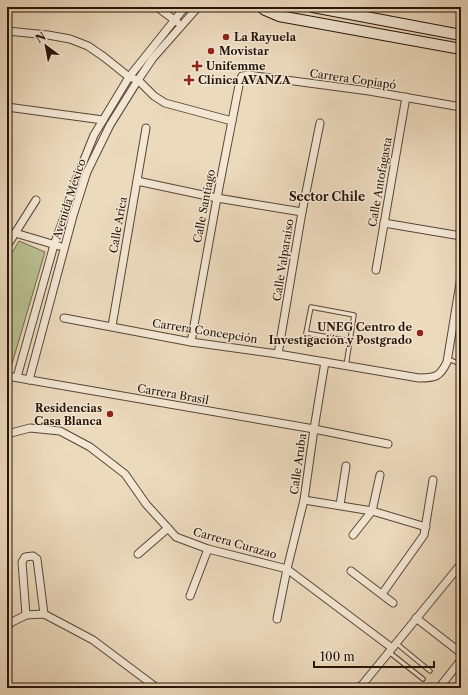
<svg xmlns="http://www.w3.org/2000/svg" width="468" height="695" font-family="'Libre Caslon Text',serif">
<rect width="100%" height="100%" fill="#ecdabd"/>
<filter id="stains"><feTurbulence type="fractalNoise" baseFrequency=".005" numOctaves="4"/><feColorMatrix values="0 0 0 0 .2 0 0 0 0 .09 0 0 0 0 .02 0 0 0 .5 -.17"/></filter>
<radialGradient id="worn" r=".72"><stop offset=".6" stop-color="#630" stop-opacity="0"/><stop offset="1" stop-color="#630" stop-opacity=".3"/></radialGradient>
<polygon fill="#b8bf90" stroke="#706a4c" points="19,241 45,252 11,367 7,366 7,261"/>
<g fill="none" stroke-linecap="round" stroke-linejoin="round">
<g stroke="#584636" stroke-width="5.5">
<g id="lane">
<polyline points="448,359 458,363"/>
<polyline points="346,366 354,315 311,307 306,333 350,341"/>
<polyline points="396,643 430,671"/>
<polyline points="389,652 423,679"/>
</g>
</g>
<g stroke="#584636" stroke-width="9">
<g id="street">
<polyline points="157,7 177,22"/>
<polyline points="7,31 48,35 70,39 88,46 104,57 129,77 138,80 154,96 165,103 232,121"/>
<polyline points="7,107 103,120"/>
<polyline points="137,181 217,198 302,212"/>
<polyline points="384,223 461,236"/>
<polyline points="15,233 59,246"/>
<polyline points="7,246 36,200"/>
<polyline points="376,270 406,97"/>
<path d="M64,318L191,342L278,354L419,378C435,378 440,377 447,362L461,277"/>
<polyline points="112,326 146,128"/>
<polyline points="191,342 217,198 232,121 240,80 242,76 249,75 369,91 461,107"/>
<polyline points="278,354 302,212 320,123"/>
<polyline points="7,376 314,429 388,444"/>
<polyline points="17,377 54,245 66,212 73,187 94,135 129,77 185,7"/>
<polyline points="29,380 73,216 87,172 110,125 138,80 153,58 198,7"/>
<polyline points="7,434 30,428 60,431 90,447 125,474 146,504 176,537 208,549 287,569 392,648"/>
<polyline points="304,500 372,511 426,527"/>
<polyline points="340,505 346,466"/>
<polyline points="353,535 372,511 380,475"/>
<polyline points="138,554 168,528"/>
<polyline points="351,571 393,603"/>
<polyline points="382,594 424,535 433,480"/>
<polyline points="190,596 208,549"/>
<polyline points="26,615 22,562 25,557 33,556 37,559 44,614"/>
<polyline points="416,618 461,653"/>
<polyline points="277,619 287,569 304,500 314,429 325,362"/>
<polyline points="7,626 12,622 26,615 44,614 93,640 157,688"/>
<polyline points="357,688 362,685 461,564"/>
<polyline points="439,688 461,660"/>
</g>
</g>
<g stroke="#271409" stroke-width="12">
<g id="secondary">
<polyline points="261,7 265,10 279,16 461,49"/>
<polyline points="313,7 461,35"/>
</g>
</g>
<use href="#lane" stroke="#f3e7d4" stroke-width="3.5"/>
<use href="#street" stroke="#f3e7d4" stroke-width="7"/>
<use href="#secondary" stroke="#f3e7d4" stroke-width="10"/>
</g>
<g fill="#8f2418" stroke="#f3e7d4" stroke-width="1.5">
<circle cx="226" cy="37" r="4"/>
<circle cx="211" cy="51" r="4"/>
<path d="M195 60h4v4h4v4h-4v4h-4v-4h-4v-4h4z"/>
<path d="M187 74h4v4h4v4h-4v4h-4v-4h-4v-4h4z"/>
<circle cx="420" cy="333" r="4"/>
<circle cx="110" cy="414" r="4"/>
</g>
<g text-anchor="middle" stroke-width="3" stroke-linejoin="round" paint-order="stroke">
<g font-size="11" font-weight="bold" fill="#271409" stroke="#f3e7d4" text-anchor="start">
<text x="234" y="41">La Rayuela</text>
<text x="219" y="55">Movistar</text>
<text x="206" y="70">Unifemme</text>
<text x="198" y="84">Clínica AVANZA</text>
<text x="412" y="331" text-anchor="end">UNEG Centro de<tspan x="412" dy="13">Investigación y Postgrado</tspan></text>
<text x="102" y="412" text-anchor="end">Residencias<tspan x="102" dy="13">Casa Blanca</tspan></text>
</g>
<g font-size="11" fill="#271409" stroke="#f3e7d4">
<text transform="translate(353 79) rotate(8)" y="4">Carrera Copiapó</text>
<text transform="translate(380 182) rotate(-80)" y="4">Calle Antofagasta</text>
<text transform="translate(69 199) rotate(-72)" y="4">Avenida México</text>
<text transform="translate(204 206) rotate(-79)" y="4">Calle Santiago</text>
<text transform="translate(118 225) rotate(-80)" y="4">Calle Arica</text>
<text transform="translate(283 260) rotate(-81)" y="4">Calle Valparaíso</text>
<text transform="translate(205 331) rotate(9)" y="4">Carrera Concepción</text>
<text transform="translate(173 394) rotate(10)" y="4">Carrera Brasil</text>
<text transform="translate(298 464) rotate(-82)" y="4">Calle Aruba</text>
<text transform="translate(235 543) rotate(16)" y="4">Carrera Curazao</text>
</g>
<g font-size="12" font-weight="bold" fill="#271409" stroke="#f3e7d4">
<text x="327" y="201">Sector Chile</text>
</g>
</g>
<rect width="468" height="695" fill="none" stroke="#ecdabd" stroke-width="24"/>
<rect x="8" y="8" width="452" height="679" fill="none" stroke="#271409" stroke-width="2"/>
<rect x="12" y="12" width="444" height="671" fill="none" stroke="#271409"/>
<g transform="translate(46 46) rotate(328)" stroke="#f3e7d4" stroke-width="3" paint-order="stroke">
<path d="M0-3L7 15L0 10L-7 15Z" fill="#271409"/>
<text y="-6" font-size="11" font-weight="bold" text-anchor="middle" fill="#271409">N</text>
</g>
<path d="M314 661v6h120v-6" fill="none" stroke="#271409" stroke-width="2"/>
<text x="320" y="661" font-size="12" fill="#271409" stroke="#f3e7d4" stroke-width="3" paint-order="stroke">100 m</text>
<rect width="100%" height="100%" filter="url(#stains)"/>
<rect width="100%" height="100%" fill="url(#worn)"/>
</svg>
